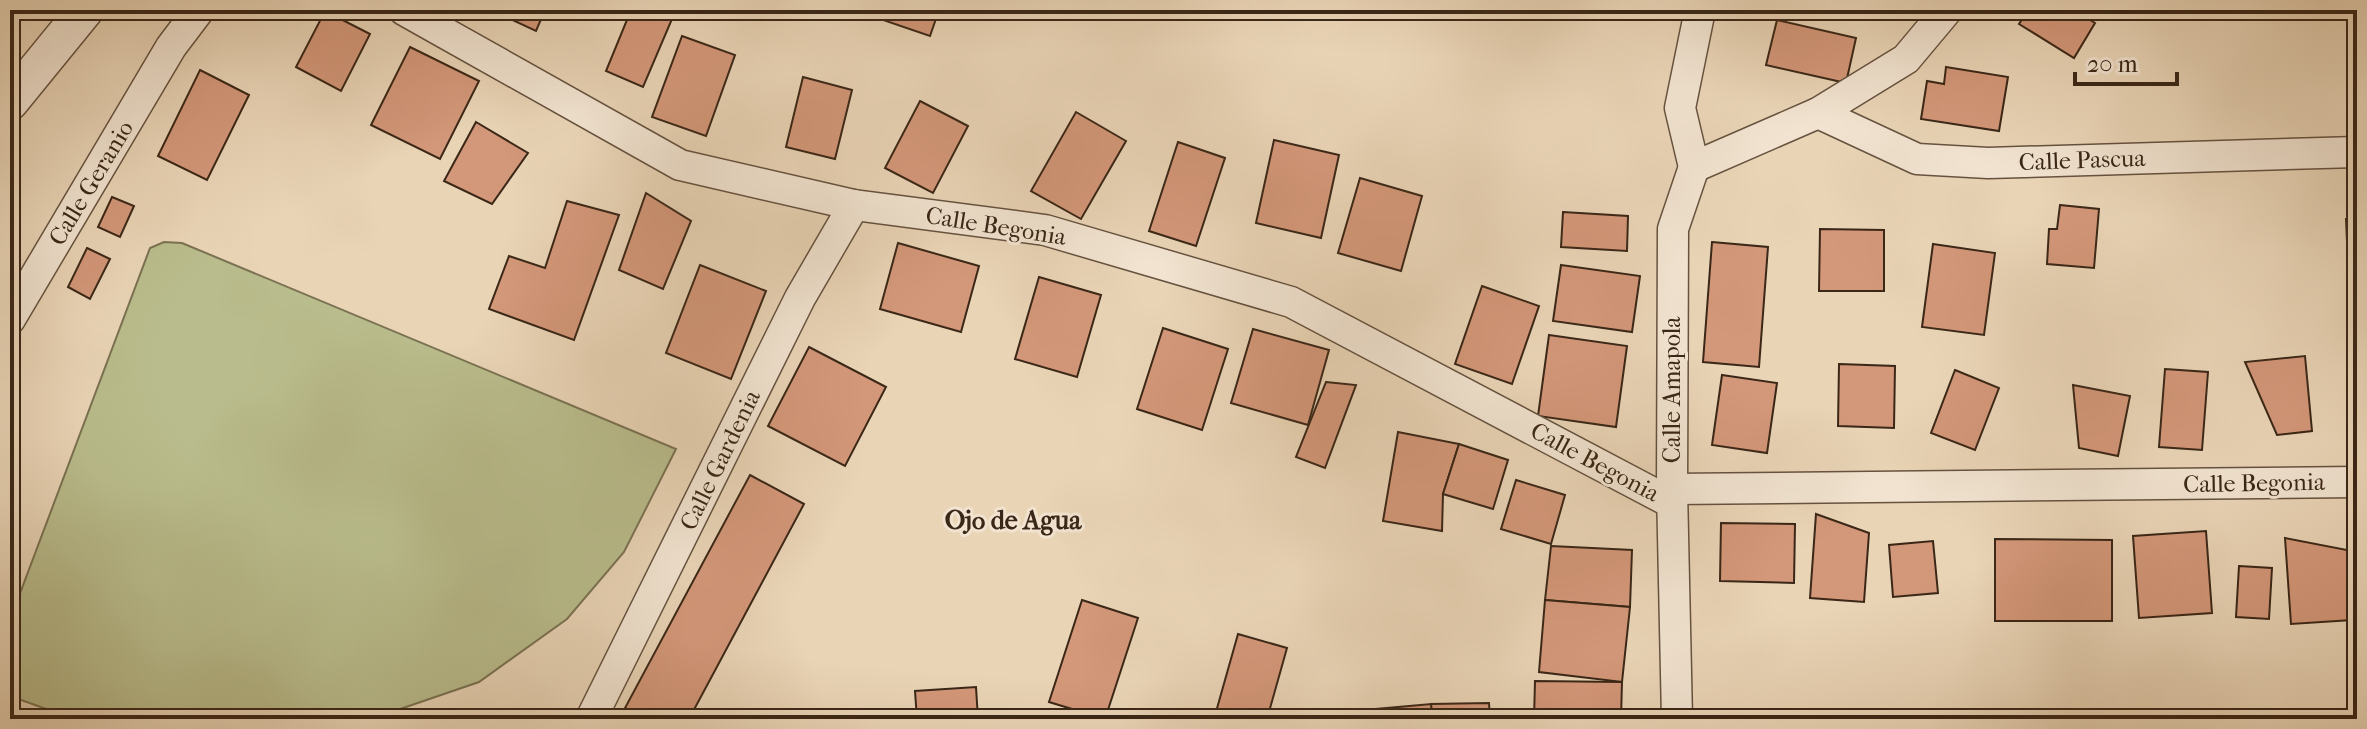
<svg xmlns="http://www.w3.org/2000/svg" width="2367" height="729" font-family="'IM FELL French Canon',serif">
<rect width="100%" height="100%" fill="#e9d4b6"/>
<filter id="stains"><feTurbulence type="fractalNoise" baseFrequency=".0025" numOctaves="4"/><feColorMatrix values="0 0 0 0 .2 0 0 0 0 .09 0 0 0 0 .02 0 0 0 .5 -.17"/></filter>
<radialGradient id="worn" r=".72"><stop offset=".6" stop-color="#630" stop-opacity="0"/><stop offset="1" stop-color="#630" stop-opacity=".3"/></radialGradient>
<polygon fill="#b9bc8c" stroke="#7a7252" stroke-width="2" points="164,242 182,243 676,449 624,552 567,619 479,682 371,719 74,719 10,696 10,620 150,248"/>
<g fill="#d39779" stroke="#3a2717" stroke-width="2">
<polygon points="491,10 545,10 536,31"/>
<polygon points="631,10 675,12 643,87 606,71"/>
<polygon points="887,10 939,10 930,36 883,20"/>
<polygon points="2028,10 2074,10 2095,23 2074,58 2019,24"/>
<polygon points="325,11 370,34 341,91 296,67"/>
<polygon points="1777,20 1856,38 1846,83 1766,65"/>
<polygon points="682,36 735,55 706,136 652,117"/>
<polygon points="410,47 479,81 440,159 371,125"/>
<polygon points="1946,67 2008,77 1999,131 1921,119 1927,81 1944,84"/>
<polygon points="200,70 249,95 207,180 158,156"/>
<polygon points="803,77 852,90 835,159 786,147"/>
<polygon points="920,101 968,126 933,193 885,168"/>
<polygon points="1076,112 1126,141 1081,219 1031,191"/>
<polygon points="476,122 528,153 492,204 444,181"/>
<polygon points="1274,140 1339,155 1321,238 1256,223"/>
<polygon points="1178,142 1225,158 1196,246 1149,231"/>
<polygon points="1360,178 1422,196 1401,271 1338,253"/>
<polygon points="646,193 691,221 663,289 619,270"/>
<polygon points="112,197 134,206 120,237 98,227"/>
<polygon points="567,201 619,215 574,340 489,309 509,256 545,268"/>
<polygon points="2060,205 2099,209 2094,268 2047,264 2049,229 2057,229"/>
<polygon points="1563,212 1628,216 1627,251 1561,247"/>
<polygon points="2346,219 2357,219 2357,286 2349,287"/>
<polygon points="1820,229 1884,230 1884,291 1819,291"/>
<polygon points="1712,242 1768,247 1759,367 1703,362"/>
<polygon points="898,243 979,266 961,332 880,309"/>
<polygon points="1933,244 1995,253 1984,335 1922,327"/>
<polygon points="87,248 110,259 90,299 68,287"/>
<polygon points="700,265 766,291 731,379 666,353"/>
<polygon points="1561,265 1640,276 1632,332 1553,321"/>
<polygon points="1039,277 1101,295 1077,377 1015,359"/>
<polygon points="1482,286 1539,306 1512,384 1455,364"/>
<polygon points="1163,328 1228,349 1202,430 1137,409"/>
<polygon points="1253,329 1329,350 1308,425 1231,403"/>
<polygon points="1549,335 1627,346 1616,427 1538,416"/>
<polygon points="2355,340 2357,340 2357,430"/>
<polygon points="809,347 886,387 845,466 768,426"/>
<polygon points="2305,356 2312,431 2277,435 2245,362"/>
<polygon points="1839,364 1895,366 1894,428 1838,426"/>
<polygon points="2165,369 2208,372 2202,450 2159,447"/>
<polygon points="1955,370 1999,388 1975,450 1931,433"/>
<polygon points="1722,375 1777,383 1767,453 1712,445"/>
<polygon points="1326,382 1356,385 1325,468 1296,457"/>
<polygon points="2073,385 2130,396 2118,456 2079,448"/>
<polygon points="1398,432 1459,444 1443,494 1442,531 1383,521"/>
<polygon points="1459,444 1508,460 1493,509 1443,494"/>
<polygon points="750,475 804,504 689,719 647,719 625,708"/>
<polygon points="1516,480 1565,495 1551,544 1501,529"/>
<polygon points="1816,514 1869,533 1864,602 1810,598"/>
<polygon points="1721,523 1795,524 1794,583 1720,581"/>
<polygon points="2206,531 2212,613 2139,618 2133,536"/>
<polygon points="2285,538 2347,550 2352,620 2291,624"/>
<polygon points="1995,539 2112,540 2112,621 1995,621"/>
<polygon points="1933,541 1938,593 1893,597 1889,545"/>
<polygon points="1551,546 1632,550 1630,607 1545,600"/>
<polygon points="2239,566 2272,568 2269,619 2236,617"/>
<polygon points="1082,600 1138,618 1105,719 1049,702"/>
<polygon points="1545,600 1630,607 1622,682 1539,672"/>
<polygon points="1238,634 1287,648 1267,719 1214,719"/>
<polygon points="1535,681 1622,682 1621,719 1534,719"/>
<polygon points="976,687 978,719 917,719 915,691"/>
<polygon points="1489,703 1490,719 1432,719 1431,704"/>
<polygon points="1431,704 1432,719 1376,719 1376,709"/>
</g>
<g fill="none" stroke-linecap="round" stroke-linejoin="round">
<g stroke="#66523f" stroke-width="33">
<g id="minor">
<polyline points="404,10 680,165 854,205 1045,230 1291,302 1672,503"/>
<polyline points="1818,113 1917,159 1988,163 2357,152"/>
<polyline points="1694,167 1818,113 1906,59 1947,10"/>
<polyline points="1694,167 1680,108 1700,10"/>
<polyline points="10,319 171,47 199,10"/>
<polyline points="1672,489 2357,482"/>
<polyline points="591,719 800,298 854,205"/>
<polyline points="1677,719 1672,489 1673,229 1694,167"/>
</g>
</g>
<g stroke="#66523f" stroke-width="39">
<polyline id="tertiary" points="10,102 85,10"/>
</g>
<use href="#minor" stroke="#f1e3d0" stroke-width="30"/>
<use href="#tertiary" stroke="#f1e3d0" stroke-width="36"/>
</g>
<g text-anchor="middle" stroke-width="6" stroke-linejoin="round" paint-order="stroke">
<g font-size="24" fill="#3a2717" stroke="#f1e3d0">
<text transform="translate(2082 160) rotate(-2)" y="8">Calle Pascua</text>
<text transform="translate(91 183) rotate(-59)" y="8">Calle Geranio</text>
<text transform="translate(996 226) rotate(9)" y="8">Calle Begonia</text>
<text transform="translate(1672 390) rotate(-90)" y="8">Calle Amapola</text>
<text transform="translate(720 460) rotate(-64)" y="8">Calle Gardenia</text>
<text transform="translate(1595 462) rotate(28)" y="8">Calle Begonia</text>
<text transform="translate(2254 483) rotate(-1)" y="8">Calle Begonia</text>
</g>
<g font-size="26" font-weight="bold" fill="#3a2717" stroke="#f1e3d0">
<text x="1013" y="529">Ojo de Agua</text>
</g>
</g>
<rect width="2367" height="729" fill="none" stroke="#e9d4b6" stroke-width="40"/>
<rect x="12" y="12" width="2343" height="705" fill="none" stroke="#3a2717" stroke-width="4"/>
<rect x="20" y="20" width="2327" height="689" fill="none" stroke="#3a2717" stroke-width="2"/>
<path d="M2075 72v12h102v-12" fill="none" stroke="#3a2717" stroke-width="4"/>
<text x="2087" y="72" font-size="24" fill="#3a2717" stroke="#f1e3d0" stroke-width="6" paint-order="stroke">20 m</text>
<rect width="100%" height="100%" filter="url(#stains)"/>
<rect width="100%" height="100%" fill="url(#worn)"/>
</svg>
